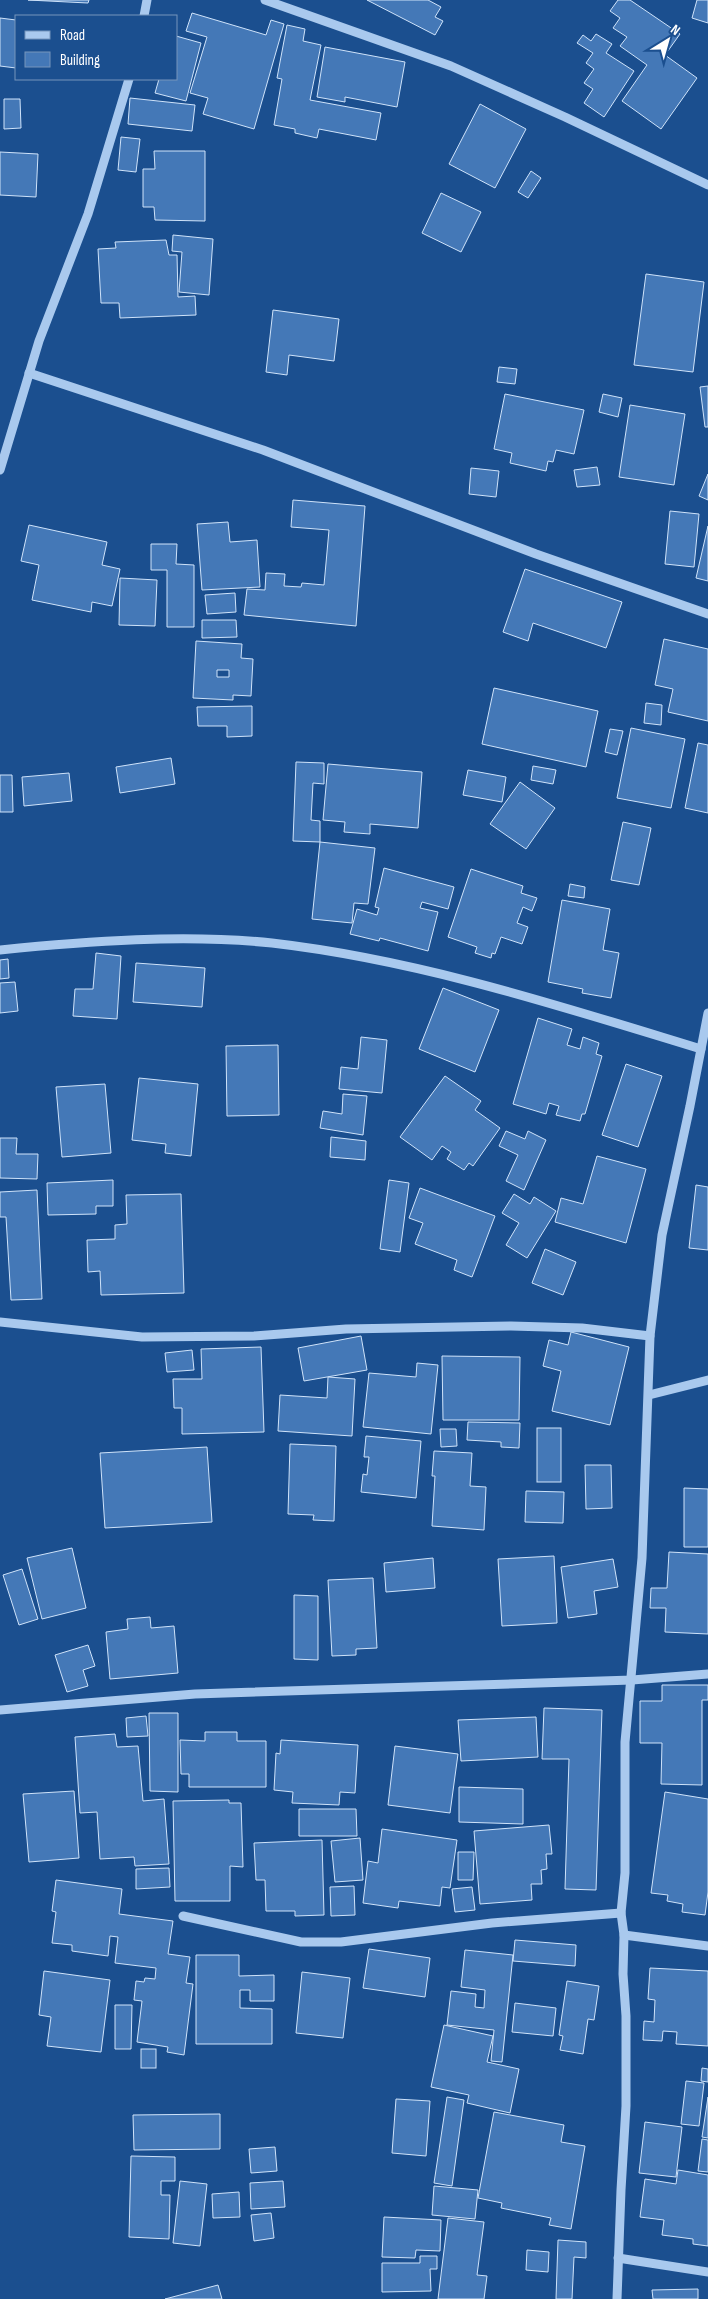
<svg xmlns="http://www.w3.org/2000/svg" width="708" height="2299" font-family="'Sofia Sans Condensed',sans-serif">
<rect width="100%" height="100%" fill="#1b4f8f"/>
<g fill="#4478b7" stroke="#cfe3fa" fill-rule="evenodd">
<polygon points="28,0 89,0 88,3"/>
<polygon points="367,0 428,0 441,7 435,17 443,21 435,35"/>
<polygon points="618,0 630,0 680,34 665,55 697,78 661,129 622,101 647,65 620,46 627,37 613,28 620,18 610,11"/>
<polygon points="697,0 708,0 708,23 692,18"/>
<polygon points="192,13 266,35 271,20 284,24 254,129 203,114 208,98 190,93 207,37 186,31"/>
<polygon points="0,18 16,20 16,68 0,66"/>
<polygon points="287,25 305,29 303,41 321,45 310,100 381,113 376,140 319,129 317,138 295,133 295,129 274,125 282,79 277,78"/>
<polygon points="596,34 612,44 606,53 634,71 604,117 584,103 593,89 584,83 594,69 586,63 593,53 577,43 583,35 591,41"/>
<polygon points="176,36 201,43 186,101 155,93 159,79 176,79"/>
<polygon points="325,47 405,62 397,107 345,97 345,102 317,97"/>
<polygon points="130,98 195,105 192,131 128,124"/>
<polygon points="4,99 20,99 21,128 4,129"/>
<polygon points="480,104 526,129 495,188 449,164"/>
<polygon points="121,137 140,139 136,172 118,170"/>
<polygon points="154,151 205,151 205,221 155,220 154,207 143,207 143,169 155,169"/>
<polygon points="0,152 38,154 36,197 0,195"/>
<polygon points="531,171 541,178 528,198 518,192"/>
<polygon points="441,193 481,212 461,252 422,233"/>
<polygon points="173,235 213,239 209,295 179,292 182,252 172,251"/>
<polygon points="166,240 169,255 177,255 178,297 195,296 196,315 120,318 119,303 101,303 98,249 116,248 115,242"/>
<polygon points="646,274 704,282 693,372 634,365"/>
<polygon points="273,310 339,319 334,361 289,355 287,375 266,372"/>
<polygon points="499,367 517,369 515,384 497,382"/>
<polygon points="708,386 708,427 705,427 700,387"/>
<polygon points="505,394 584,410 574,454 556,450 553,462 548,461 546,471 510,463 512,453 494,449"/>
<polygon points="603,394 622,398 618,417 599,412"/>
<polygon points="630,405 685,414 674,485 619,477"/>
<polygon points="597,467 600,485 577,487 574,470"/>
<polygon points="471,468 499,471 496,497 469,494"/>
<polygon points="708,474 708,500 699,496"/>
<polygon points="293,500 365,506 356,626 244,615 247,589 265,590 266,573 285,574 284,586 301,587 302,583 324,585 329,530 291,527"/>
<polygon points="670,511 699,514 694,567 665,564"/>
<polygon points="228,522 230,542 257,540 260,587 202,590 197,524"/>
<polygon points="29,525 107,542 102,565 120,569 112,606 92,602 91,612 32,600 39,565 21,561"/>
<polygon points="708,526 708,581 696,578"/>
<polygon points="151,544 177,544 176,564 194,565 194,627 167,627 167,570 151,570"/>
<polygon points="525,569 622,602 606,648 533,623 528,641 503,632"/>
<polygon points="120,578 157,580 155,626 119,625"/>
<polygon points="235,593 236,612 207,614 205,595"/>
<polygon points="202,620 236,620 237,637 202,638"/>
<polygon points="664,639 708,649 708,721 668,712 673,689 655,685"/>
<path d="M196,641L242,644L241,658L253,659L251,696L233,695V700L193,698ZM217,670H229V677H217Z"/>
<polygon points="494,688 598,711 586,767 482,744"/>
<polygon points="646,703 662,705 661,725 644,723"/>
<polygon points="252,706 252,736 227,737 227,726 198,726 197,707"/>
<polygon points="631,728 685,739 671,808 617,798"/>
<polygon points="610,729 623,731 617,755 605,752"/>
<polygon points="698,743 708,745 708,813 685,808"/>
<polygon points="171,758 175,784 120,793 116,767"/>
<polygon points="296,762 324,763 324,784 313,783 311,820 320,821 320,842 293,841"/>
<polygon points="328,764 422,772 418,828 370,824 370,834 344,832 345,822 323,820"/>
<polygon points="533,766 556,770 553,784 531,780"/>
<polygon points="468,770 506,777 502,802 463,795"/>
<polygon points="69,773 72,801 24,806 22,777"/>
<polygon points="0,775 12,775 13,812 0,812"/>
<polygon points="520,782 555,808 526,849 490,824"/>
<polygon points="623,822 651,828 639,885 611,880"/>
<polygon points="320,842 375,848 368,904 354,903 352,923 312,919"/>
<polygon points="384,868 454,887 448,909 422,902 420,908 438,912 428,951 380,938 379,941 350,934 357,909 377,915 379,908 375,907"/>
<polygon points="471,869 523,886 521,893 537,898 532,911 523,907 517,923 528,927 522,944 501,937 495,954 492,953 491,958 475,953 477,947 448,937"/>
<polygon points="570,884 585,887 584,898 568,896"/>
<polygon points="562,900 610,909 603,950 619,953 611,998 582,993 583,989 548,982"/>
<polygon points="96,953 121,956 117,1019 73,1016 75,989 93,989"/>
<polygon points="8,959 9,978 0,979 0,960"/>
<polygon points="136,963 205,968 202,1007 133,1002"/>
<polygon points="15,982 18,1011 0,1013 0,983"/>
<polygon points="443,988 499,1010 475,1072 419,1049"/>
<polygon points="538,1018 572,1029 567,1045 580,1049 583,1037 599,1043 596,1054 602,1056 585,1114 582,1114 580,1121 556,1115 559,1106 549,1103 546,1114 513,1104"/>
<polygon points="361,1037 387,1040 382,1093 339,1089 341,1067 358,1069"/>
<polygon points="278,1045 279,1115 227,1116 226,1046"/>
<polygon points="626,1064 662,1076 638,1147 602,1135"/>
<polygon points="445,1076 481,1101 475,1110 500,1128 473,1166 469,1163 464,1170 447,1159 451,1152 442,1146 432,1160 400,1137"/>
<polygon points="139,1078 198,1084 191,1156 165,1153 166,1144 132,1140"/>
<polygon points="105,1084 111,1153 62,1157 56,1087"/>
<polygon points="343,1094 367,1096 363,1135 320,1128 323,1111 342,1114"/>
<polygon points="506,1131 525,1139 528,1131 546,1140 524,1190 506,1181 518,1155 499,1146"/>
<polygon points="331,1137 366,1141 365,1160 330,1157"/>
<polygon points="0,1138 17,1138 16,1154 38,1154 37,1179 0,1178"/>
<polygon points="597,1156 646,1169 626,1243 555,1222 561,1198 583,1204"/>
<polygon points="113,1180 113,1206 96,1206 96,1214 48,1215 47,1183"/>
<polygon points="389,1180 409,1183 400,1252 380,1249"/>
<polygon points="696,1185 708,1187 708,1250 689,1248"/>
<polygon points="420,1188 495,1216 472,1277 454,1270 457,1260 415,1244 423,1223 409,1218"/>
<polygon points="37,1190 42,1299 11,1300 6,1217 0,1217 0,1192"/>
<polygon points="181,1194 184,1293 101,1295 100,1271 88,1272 87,1240 115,1239 115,1225 127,1224 126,1195"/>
<polygon points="514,1194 530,1204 534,1197 556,1211 527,1258 506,1245 519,1223 502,1213"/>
<polygon points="545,1249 576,1262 563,1295 532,1283"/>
<polygon points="571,1332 629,1347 610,1425 552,1411 561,1371 543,1366 549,1340 568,1345"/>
<polygon points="361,1336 367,1370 304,1381 298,1348"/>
<polygon points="261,1347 264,1432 182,1434 182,1408 174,1408 173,1379 202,1379 201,1349"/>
<polygon points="192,1350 194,1370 167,1372 165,1353"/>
<polygon points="442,1356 520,1357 519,1420 443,1420"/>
<polygon points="417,1363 438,1365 431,1434 363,1427 369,1373 416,1377"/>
<polygon points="328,1377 355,1379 352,1436 278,1431 280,1395 327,1398"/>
<polygon points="468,1422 520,1423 519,1448 501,1447 501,1442 467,1440"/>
<rect x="537" y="1428" width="24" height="54"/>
<polygon points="440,1429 456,1429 457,1446 441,1447"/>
<polygon points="366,1436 421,1441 416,1498 361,1492 363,1474 367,1475 369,1457 364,1457"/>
<polygon points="290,1444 336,1446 334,1521 313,1520 314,1515 288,1514"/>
<polygon points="207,1447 212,1522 105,1528 100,1453"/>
<polygon points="434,1451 472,1453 470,1486 486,1487 484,1530 432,1526 435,1476 432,1476"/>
<polygon points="585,1465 611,1465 612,1508 586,1509"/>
<polygon points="684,1488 708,1489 708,1547 684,1547"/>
<polygon points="526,1491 564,1492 563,1523 525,1522"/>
<polygon points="72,1548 86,1608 42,1619 27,1558"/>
<polygon points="669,1552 708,1554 708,1634 665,1632 666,1608 650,1608 651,1588 667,1588"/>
<polygon points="554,1556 557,1623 502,1626 498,1559"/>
<polygon points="433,1558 435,1588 386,1592 384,1563"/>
<polygon points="613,1559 618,1587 594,1591 597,1614 568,1618 561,1567"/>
<polygon points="22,1569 38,1619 19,1625 3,1575"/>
<polygon points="373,1578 377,1648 356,1649 356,1655 332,1656 328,1580"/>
<polygon points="294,1595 318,1596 318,1660 294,1659"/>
<polygon points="150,1617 151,1628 174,1626 178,1673 110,1679 106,1632 128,1629 127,1619"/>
<polygon points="88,1645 95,1666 83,1670 88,1686 67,1692 55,1655"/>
<polygon points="662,1685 708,1685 708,1700 702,1700 702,1785 661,1784 662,1743 640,1743 640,1701 662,1701"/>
<polygon points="544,1708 602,1710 596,1890 565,1889 569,1759 542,1759"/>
<polygon points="149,1713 178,1713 178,1792 150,1791"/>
<polygon points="146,1716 148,1736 127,1737 126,1718"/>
<polygon points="536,1717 538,1757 461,1761 458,1720"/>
<polygon points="205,1732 237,1732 237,1741 266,1741 266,1787 189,1787 189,1774 181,1774 180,1740 205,1741"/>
<polygon points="115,1734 117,1747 138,1746 143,1801 164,1799 169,1864 135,1866 134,1857 100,1859 97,1812 80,1813 75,1737"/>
<polygon points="281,1740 358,1745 355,1793 340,1792 339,1805 292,1803 293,1792 274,1790 276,1753 280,1754"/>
<polygon points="395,1746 458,1754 450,1813 388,1805"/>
<polygon points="459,1787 523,1789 523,1824 459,1822"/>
<polygon points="74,1791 79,1858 29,1862 23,1794"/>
<polygon points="665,1792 708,1799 708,1892 705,1915 682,1912 683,1904 667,1901 668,1895 651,1893"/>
<polygon points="229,1800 229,1803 241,1803 243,1867 230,1866 230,1901 175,1901 173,1801"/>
<polygon points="299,1809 356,1809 357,1836 299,1836"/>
<polygon points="549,1825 552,1854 546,1854 547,1869 541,1870 542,1884 531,1884 532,1900 480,1904 474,1831"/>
<polygon points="382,1829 457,1840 450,1888 442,1887 440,1906 399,1901 398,1908 363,1903 368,1861 378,1863"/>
<polygon points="360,1838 363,1880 335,1882 331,1841"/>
<polygon points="322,1840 324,1915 295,1916 295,1911 266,1911 265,1880 256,1880 254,1843"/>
<polygon points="458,1852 474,1852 473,1880 458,1880"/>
<polygon points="169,1868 170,1887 136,1889 136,1869"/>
<polygon points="56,1880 122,1889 119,1914 173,1921 168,1954 190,1957 186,1983 193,1984 184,2055 167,2052 168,2047 137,2042 142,2001 134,2000 136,1981 144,1982 145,1978 155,1979 156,1968 115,1963 118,1937 110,1936 108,1956 72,1951 72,1945 52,1943 56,1912 52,1911"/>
<polygon points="354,1886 355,1915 331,1916 330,1887"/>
<polygon points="472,1887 475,1910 455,1912 452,1889"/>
<polygon points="515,1940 576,1945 575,1966 513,1961"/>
<polygon points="369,1949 430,1958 425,1997 363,1988"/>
<polygon points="465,1950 513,1955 502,2062 491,2061 494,2030 447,2025 451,1991 476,1994 475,2007 484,2008 485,1990 461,1987"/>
<polygon points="196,1955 239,1955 239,1976 274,1975 274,2001 250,2001 250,1990 240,1990 240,2008 272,2009 272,2044 196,2044"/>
<polygon points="650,1968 708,1971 708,2046 676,2044 677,2032 663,2031 662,2041 643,2040 644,2021 654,2022 655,2000 648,1999"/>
<polygon points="44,1971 110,1980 101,2052 47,2046 51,2017 39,2015"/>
<polygon points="302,1972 350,1978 343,2038 296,2033"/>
<polygon points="567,1981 599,1986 594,2020 588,2019 583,2054 560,2050 563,2036 559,2035"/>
<polygon points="515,2003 556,2008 553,2036 512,2032"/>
<polygon points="115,2005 132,2005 131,2049 115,2049"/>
<polygon points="444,2025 493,2036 487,2062 519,2069 510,2113 467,2103 469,2095 431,2087"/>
<rect x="141" y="2049" width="15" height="19"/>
<polygon points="702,2068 708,2069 708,2082 701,2081"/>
<polygon points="686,2081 704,2083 699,2126 681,2124"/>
<polygon points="447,2097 464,2100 452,2186 434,2183"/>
<polygon points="708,2097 708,2138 702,2137"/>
<polygon points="396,2099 430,2101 426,2156 392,2153"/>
<polygon points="494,2112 564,2125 561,2142 585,2146 571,2229 549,2225 551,2218 501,2208 502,2203 478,2198"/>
<polygon points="220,2114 220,2149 134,2150 133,2115"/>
<polygon points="645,2122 682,2127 676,2177 639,2173"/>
<polygon points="702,2139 708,2140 708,2172 698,2171"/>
<polygon points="275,2147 277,2171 251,2173 249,2149"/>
<polygon points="131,2156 175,2157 175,2181 161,2181 161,2195 170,2195 169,2239 129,2237"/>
<polygon points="678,2170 708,2175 708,2246 693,2244 693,2239 662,2235 664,2220 640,2217 645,2179 676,2184"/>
<polygon points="180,2181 207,2184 200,2246 173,2243"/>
<polygon points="283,2181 285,2207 251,2209 250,2183"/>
<polygon points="434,2186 478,2190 475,2219 432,2215"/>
<polygon points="239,2192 240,2217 213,2218 212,2194"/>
<polygon points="271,2213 274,2238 254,2241 251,2215"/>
<polygon points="384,2217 441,2220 440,2251 416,2250 415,2258 382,2257"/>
<polygon points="448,2218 484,2222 477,2275 487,2276 484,2299 438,2299"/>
<polygon points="558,2240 586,2242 586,2258 574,2257 572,2299 556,2299"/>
<polygon points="527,2250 549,2252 548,2272 526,2270"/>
<polygon points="420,2256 437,2256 437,2269 430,2269 431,2291 382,2292 382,2263 420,2263"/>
<polygon points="218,2285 222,2299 165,2299"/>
<polygon points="698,2289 698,2299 653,2299 652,2290"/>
</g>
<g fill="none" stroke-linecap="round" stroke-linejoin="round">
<g stroke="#a9c9ee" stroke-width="9">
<polyline points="265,0 451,66 565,117 708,185"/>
<polyline points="144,16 147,0"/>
<polyline points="29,373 263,450 536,554 708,614"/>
<polyline points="0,470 39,341 88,214 129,79"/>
<path d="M0,950C87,941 185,934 272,943C419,960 560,1006 701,1049"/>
<polyline points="0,1322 142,1337 254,1336 346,1329 511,1326 582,1328 650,1336"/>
<polyline points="649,1395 708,1380"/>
<polyline points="0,1710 195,1694 632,1680 708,1674"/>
<polyline points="183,1916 301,1942 341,1942 492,1923 621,1913"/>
<polyline points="624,1935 708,1946"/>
<polyline points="618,2258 708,2272"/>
<polyline points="617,2299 621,2190 626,2106 626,2016 623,1974 624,1935 621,1913 625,1873 625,1742 642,1558 650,1336 662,1235 690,1106 708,1013"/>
</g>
</g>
<rect x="15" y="15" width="162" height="65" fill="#1b4f8f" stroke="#7695bc"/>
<rect x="25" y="31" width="25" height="8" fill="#a9c9ee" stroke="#7695bc"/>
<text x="60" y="40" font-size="15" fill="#ffffff">Road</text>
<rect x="25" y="52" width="25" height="15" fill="#4478b7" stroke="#7695bc"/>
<text x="60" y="65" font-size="15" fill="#ffffff">Building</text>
<g transform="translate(668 40) rotate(37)" stroke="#1b4f8f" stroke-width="4" paint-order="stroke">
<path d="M0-4L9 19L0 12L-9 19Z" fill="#ffffff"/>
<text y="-8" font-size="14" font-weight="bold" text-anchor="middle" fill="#ffffff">N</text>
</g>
</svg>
